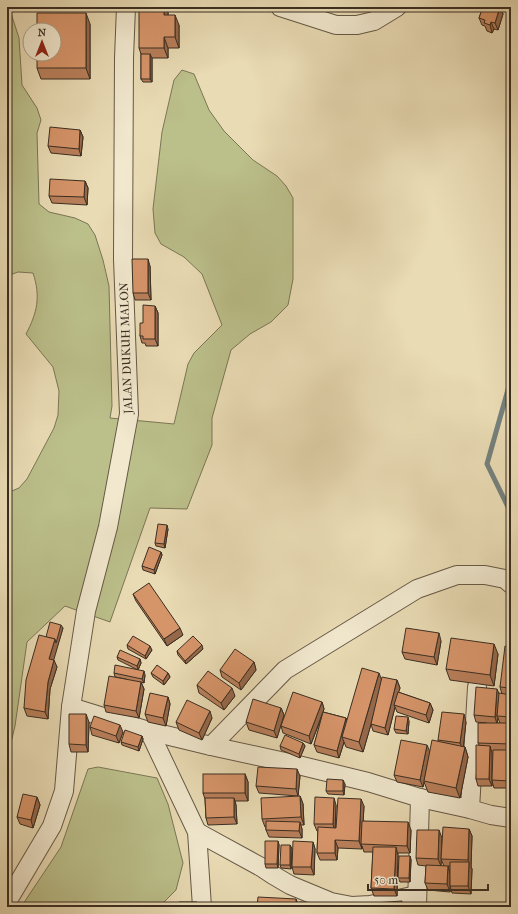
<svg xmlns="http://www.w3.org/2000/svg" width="518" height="914" font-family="'IM FELL French Canon',serif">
<rect width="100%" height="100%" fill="#e9dbb4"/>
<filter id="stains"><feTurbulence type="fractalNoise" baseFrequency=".005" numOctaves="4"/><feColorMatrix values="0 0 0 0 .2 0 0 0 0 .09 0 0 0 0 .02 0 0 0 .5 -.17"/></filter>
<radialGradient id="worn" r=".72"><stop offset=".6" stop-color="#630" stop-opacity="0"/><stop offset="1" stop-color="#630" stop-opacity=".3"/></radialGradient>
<g fill="#bbbf8a" stroke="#7a7656">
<path d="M7,7H9L19,38L22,85L37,108L41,120L37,133L39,204L49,212L75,218L88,224L95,235L103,260L109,286L112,406L110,418L174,424L188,364L194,353L222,325L202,274L184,257L161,244L155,233L153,209L162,132L174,80L182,70L194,74L209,110L224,131L253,160L277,176L286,186L293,198V279L288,305L271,322L250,334L231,350L212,418V445L187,509L150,508L110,622L65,606L27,642L15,726L7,759V493L19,488L27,479L54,428L58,415L59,391L53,367L26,334C37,313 41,297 33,273L18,272L7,276Z"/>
<polygon points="98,767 157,778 168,804 183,863 176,890 163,903 162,907 21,907 61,847 88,769"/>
</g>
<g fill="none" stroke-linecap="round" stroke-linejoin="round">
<polyline stroke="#75817d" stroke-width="5" points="511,379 487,464 511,513"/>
<g stroke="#665946" stroke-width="20">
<g id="minor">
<polyline points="280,7 336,25 357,25 374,21 397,7"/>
<polyline points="71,707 149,731 211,746 294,764 368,782 420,798 470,809 491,815 511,818"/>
<polyline points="149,731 197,832 202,907"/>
<polyline points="211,746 285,670 417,589 457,575 485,575 505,579 511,584"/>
<polyline points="470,809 477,687"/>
<polyline points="197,832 261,867 273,875 290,885 331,902 352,906 370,905 417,895"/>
<polyline points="7,902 52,826 64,791 71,707 86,611 108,527 129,414 123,259 124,58 126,7"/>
<polyline points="417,906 420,798"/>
</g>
</g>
<use href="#minor" stroke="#f1e8ce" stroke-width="18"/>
</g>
<g fill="#b87f5a" stroke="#3a2e22" fill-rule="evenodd">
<polygon points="29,7 80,7 80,8 30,8"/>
<polygon points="168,7 168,15 179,25 179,48 168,48 168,58 152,58 152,82 143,82 141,79 141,54 139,48"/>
<polygon points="483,7 500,7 503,14 498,30 494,29 492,33 487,31 485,26 482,25 479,18"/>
<polygon points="90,24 90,79 41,79 37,68"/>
<polygon points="80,130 83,137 81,156 51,153 48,146"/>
<polygon points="85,181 88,188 87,205 52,203 49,196"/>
<polygon points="150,266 151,300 135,300 133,293"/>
<polygon points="155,306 158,313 158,346 146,346 145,343 142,343 140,336 143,323"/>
<polygon points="168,529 165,548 156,546 155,543"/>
<polygon points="161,552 162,555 155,574 143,570 142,566"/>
<polygon points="133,594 183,635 167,646 136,601"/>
<polygon points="63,628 53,660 57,667 50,689 48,719 27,716 24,708 46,637"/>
<polygon points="441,641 437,665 405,659 402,652"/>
<polygon points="127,645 152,650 146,659 128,649"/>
<path d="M511,647V788H494L492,781V786H478L476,779L479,745L478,743L487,723L476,722L474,715L499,695L502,694L500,687ZM498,718L500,723H497Z"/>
<polygon points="203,649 186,664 178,655 177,651"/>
<polygon points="498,654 494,686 450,680 446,669"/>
<polygon points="117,657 140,659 141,663 138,670 118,660"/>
<polygon points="254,662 256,670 241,690 222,677 220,670"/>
<polygon points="114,673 145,675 144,683 141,682 144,689 139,718 106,712 104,705 126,679 115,677"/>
<polygon points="151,673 168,673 170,677 164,685 153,677"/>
<polygon points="381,680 397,680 400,688 398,692 430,703 433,710 429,723 397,712 395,707 388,735 373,731 371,724 363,752 346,747 344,742 339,758 317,752 314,745 323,714 311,744 283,733 281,726 322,702 324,709 323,712 346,718 347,720"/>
<polygon points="197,685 235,696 224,710 199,693"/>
<polygon points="168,697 170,704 166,726 148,722 145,714"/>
<polygon points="281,708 284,715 277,738 249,730 246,722"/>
<polygon points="212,718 202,740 179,730 176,722"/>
<polygon points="409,721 408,734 396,733 394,729"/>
<polygon points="89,722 88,752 71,752 69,744"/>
<polygon points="466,722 463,746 465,747 468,757 460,798 428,792 424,782 423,787 397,782 394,775 430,752 438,741 438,740"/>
<polygon points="90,727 123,732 119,743 92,735"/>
<polygon points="142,736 143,739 139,751 122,745 121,742"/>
<polygon points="303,743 305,746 300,758 281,750 280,746"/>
<polygon points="245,774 248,782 248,801 235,801 236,805 237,824 208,825 206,818 205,799 203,793"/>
<polygon points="300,776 298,796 259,793 256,786"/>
<polygon points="345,784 344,795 328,794 326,791"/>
<polygon points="300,796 303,804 304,825 300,825 302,829 302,838 269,837 266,830 266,827 265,827 262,819"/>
<polygon points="37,797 40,805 33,828 20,824 17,817"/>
<polygon points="336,805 336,828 364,806 363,821 411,830 410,853 398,853 398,855 397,896 374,896 371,888 373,852 364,852 362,846 362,849 338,848 337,860 320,860 317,853 318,831 317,831 314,824"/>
<path d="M469,829L472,836L471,867L472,869L471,894L452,893L450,886V892L428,890L425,883L426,866L418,865L416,858L442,838L441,866H444L441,859ZM448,866H450V872Z"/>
<polygon points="278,841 279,845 278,868 266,868 265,864"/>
<polygon points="313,842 315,849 314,875 294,874 292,867"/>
<polygon points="290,845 292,849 291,869 281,868 280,865"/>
<polygon points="410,856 411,860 410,882 400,882 398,878"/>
</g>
<g fill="#96684a" stroke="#3a2e22">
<polygon points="164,7 168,7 168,25 164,15"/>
<polygon points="500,7 503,14 498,30 495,23"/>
<polygon points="86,13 90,24 90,79 86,68"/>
<polygon points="175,15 179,25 179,48 175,37"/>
<polygon points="491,22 494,29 492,33 490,25"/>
<polygon points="164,37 168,48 168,58 164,48"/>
<polygon points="150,54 152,58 152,82 150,79"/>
<polygon points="80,130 83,137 81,156 79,149"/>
<polygon points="85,181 88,188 87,205 84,197"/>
<polygon points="148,259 150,266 151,300 148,293"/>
<polygon points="155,306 158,313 158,346 155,339"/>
<polygon points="167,525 168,529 165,548 164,544"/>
<polygon points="161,552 162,555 155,574 154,570"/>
<polygon points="61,625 63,628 52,666 49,659 55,639"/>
<polygon points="180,628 183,635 167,646 164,639"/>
<polygon points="439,633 441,641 437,665 434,657"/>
<polygon points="494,644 498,654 494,686 490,675"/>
<polygon points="202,645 203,649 186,664 185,661"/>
<polygon points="150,646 152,650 146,659 145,656"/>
<polygon points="140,659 141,663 138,670 137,666"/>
<polygon points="54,660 57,667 50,689 48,719 45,712 48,682"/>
<polygon points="254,662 256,670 241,690 239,683"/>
<polygon points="144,671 145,675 144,683 142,679"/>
<polygon points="168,673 170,677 164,685 163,681"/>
<polygon points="379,673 383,683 363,752 359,742"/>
<polygon points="397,680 400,688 395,705 394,705 395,707 388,735 385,728"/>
<polygon points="141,682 144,689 139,718 136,711"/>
<polygon points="232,688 235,696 224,710 221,703"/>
<polygon points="497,689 500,696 497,716 498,718 497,724 495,717"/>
<polygon points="168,697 170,704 166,726 163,718"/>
<polygon points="322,702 324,709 311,744 309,736"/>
<polygon points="430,703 433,710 429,723 426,715"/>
<polygon points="281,708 284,715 277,738 274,731"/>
<polygon points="210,711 212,718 202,740 199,733"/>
<polygon points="86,714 89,722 88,752 86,745"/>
<polygon points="464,714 466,722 463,750 460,743"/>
<polygon points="408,717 409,721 408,734 406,731"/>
<polygon points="346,718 349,725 342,737 344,742 339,758 337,751"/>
<polygon points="120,725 123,732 119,743 116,736"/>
<polygon points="142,736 143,739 139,751 138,747"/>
<polygon points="303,743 305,746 300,758 299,754"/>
<polygon points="427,745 430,752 423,787 420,780"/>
<polygon points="490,746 492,753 492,786 489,779"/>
<polygon points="465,747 468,757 460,798 456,788"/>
<polygon points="511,750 511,785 509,781"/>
<polygon points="297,769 300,776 298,796 296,789"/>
<polygon points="245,774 248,782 248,801 245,793"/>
<polygon points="343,780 345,784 344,795 343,791"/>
<polygon points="300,796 303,804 304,825 301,817"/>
<polygon points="37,797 40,805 33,828 31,820"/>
<polygon points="234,798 236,805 237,824 234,817"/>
<polygon points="334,798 336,805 335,832 333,824"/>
<polygon points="361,799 364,806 362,844 361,844 362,849 359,841"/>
<polygon points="300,822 302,829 302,838 299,831"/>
<polygon points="408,822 411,830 410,853 407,846"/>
<polygon points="469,829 472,836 471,867 472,869 471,894 468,886 469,863 468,860"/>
<polygon points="439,830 442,838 441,866 438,859"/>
<polygon points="335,840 338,848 337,860 335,853"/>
<polygon points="278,841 279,845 278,868 277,864"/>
<polygon points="313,842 315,849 314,875 311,867"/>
<polygon points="290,845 292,849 291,869 290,865"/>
<polygon points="396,847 398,855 397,896 394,889"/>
<polygon points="410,856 411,860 410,882 409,878"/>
<polygon points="448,866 450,873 450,892 447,884"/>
<polygon points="296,899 299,906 299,907 296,907"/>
</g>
<g fill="#d69469" stroke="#3a2e22">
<polygon points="139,7 164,7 164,15 175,15 175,37 164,37 164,48 139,48"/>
<polygon points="483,7 500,7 495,23 491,22 490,25 484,23 485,20 479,18"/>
<polygon points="37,13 86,13 86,68 37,68 37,54 54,54 54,30 37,30"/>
<rect x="141" y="54" width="9" height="25"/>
<polygon points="50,127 80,130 79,149 48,146"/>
<polygon points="50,179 85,181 84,197 49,196"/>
<polygon points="132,259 148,259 148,293 133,293"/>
<polygon points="143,305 155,306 155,339 143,339 143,336 140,336 140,323 143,323"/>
<polygon points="158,524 167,525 164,544 155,543"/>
<polygon points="149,547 161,552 154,570 142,566"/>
<polygon points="149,583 180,628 164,639 133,594"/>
<polygon points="50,622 61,625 56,643 55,639 46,637"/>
<polygon points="406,628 439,633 434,657 402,652"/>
<polygon points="39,635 55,639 49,659 54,660 48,682 45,712 24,708 26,680"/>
<polygon points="133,636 150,646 145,656 127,645"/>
<polygon points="193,636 202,645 185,661 177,651"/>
<polygon points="451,638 494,644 490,675 446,669"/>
<polygon points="505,646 511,647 511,688 500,687"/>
<polygon points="235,649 254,662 239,683 220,670"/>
<polygon points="120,650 140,659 137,666 117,657"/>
<polygon points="115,665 144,671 142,679 114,673"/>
<polygon points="157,665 168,673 163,681 151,673"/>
<polygon points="362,668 379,673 359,742 342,737"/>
<polygon points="208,671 232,688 221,703 197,685"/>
<polygon points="109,676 141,682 136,711 104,705"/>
<polygon points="382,677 397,680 385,728 371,724"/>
<polygon points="476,687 497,689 495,717 474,715"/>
<polygon points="293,692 322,702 309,736 281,726"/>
<polygon points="398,692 430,703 426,715 394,705"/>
<polygon points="150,693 168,697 163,718 145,714"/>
<polygon points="499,693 511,695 511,717 497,716"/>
<polygon points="253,699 281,708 274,731 246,722"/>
<polygon points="187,700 210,711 199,733 176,722"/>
<polygon points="323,712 346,718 337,751 314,745"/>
<polygon points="442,712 464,714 460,743 438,740"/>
<polygon points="69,714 86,714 86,745 69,744"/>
<polygon points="94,716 120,725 116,736 90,727"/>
<polygon points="396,716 408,717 406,731 394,729"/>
<polygon points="478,723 511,723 511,744 478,743"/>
<polygon points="125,730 142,736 138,747 121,742"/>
<polygon points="285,735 303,743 299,754 280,746"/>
<polygon points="401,740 427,745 420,780 394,775"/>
<polygon points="432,740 465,747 456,788 424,781"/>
<polygon points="476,745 490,746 489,779 476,779"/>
<polygon points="493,750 511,750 509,781 492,780"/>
<polygon points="258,767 297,769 296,789 256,786"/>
<rect x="203" y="774" width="42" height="19"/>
<polygon points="327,779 343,780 343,791 326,791"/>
<polygon points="23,794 37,797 31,820 17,817"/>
<polygon points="300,796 301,817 262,819 261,798"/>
<polygon points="315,797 334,798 333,824 314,824"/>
<polygon points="205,798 234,798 234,817 206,818"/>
<polygon points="338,798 361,799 359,841 335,840 335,853 317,853 318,827 336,828"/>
<polygon points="266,821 300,822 299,831 266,830"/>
<polygon points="362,821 408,822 407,846 361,844"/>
<polygon points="443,827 469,829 468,860 441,859"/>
<polygon points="417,830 439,830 438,859 416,858"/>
<polygon points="265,841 278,841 277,864 265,864"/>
<polygon points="293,841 313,842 311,867 292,867"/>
<polygon points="281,845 290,845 290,865 280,865"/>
<polygon points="511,845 511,864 509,864"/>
<polygon points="373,847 396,847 394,889 371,888"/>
<polygon points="399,856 410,856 409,878 398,878"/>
<polygon points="450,862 469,862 468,886 450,886"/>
<polygon points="426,865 448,866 447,884 425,883"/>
<polygon points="258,897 296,899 296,907 257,907"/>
<polygon points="402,901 402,907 361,907 360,904"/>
<polygon points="179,902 197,902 196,907 178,907"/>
<polygon points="299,902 324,903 324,907 298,907"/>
</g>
<g text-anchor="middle" stroke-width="3" stroke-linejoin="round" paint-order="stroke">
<g font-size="12" fill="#3a2e22" stroke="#f1e8ce">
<text transform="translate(126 348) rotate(-92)" y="4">JALAN DUKUH MALON</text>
</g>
</g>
<rect width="518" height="914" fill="none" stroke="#e9dbb4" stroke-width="24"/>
<rect x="8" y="8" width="502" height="898" fill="none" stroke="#3a2e22" stroke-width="2"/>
<rect x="12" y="12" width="494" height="890" fill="none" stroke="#3a2e22"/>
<g transform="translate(42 42)"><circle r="19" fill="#f1e8ce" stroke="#a89e89"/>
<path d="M0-3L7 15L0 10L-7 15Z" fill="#8f2418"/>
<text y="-6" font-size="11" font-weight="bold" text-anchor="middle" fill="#3a2e22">N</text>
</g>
<path d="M368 884v6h120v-6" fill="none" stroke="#3a2e22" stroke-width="2"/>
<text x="374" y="884" font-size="12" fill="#3a2e22" stroke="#f1e8ce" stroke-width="3" paint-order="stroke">50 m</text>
<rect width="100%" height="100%" filter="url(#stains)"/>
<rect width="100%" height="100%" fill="url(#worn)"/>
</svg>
